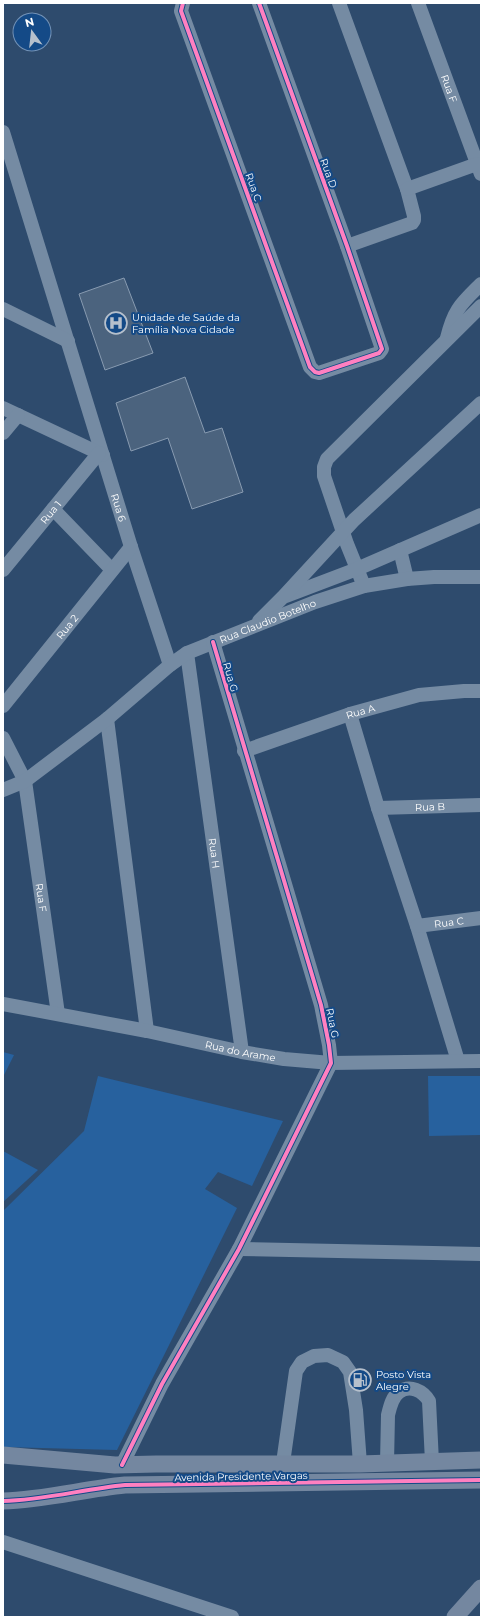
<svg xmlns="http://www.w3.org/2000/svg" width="484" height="1620" font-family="Montserrat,sans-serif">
<rect width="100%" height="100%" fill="#2e4b6d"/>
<g fill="#27619e">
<polygon points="3,1052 14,1055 3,1077"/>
<polygon points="98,1076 283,1121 252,1186 218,1172 205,1189 237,1208 117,1450 3,1447 3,1211 84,1131"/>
<polygon points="428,1076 481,1076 481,1135 429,1136"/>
<polygon points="3,1151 38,1170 3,1202"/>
</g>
<g fill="#4b637e" stroke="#889bb1">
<polygon points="124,278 153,353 105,370 79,294"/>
<polygon points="185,377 205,433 222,428 243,492 192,509 168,438 131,451 116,403"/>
</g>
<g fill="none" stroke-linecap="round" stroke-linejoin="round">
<g stroke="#758ba3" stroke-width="14">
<polyline points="183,3 181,11 310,367 315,372 319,373 379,353 382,349 347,246 259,3"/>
<polyline points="339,3 407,189 414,216 414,220 412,223 347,246"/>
<path id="s1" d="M418,3L481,174"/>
<path id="s2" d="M3,132L131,547L170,665"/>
<polyline points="407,189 477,164"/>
<polyline points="3,309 68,341"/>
<path d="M447,338C454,309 461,304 481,284"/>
<polyline points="3,408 103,455"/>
<polyline points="3,433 18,415"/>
<polyline points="53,509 112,570"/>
<polyline points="400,550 407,579"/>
<path id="s3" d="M3,570L99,453"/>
<polyline points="364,586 347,544 324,476 324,467 327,459 481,306"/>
<polyline points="286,596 357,569 481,515"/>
<polyline points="259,621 283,597 354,520 481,403"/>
<path id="s4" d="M187,653L242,1052"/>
<path id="s5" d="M3,706L131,547"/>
<polyline points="350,714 378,808 417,926 458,1061"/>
<polyline points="107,719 147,1031"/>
<path id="s6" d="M3,738L25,781L58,1014"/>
<path id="s7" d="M244,751L350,714L419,695L464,691H481"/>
<path id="s8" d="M3,790L25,781L107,719L170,665L187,653L315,602L364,586L407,579L434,577H481"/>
<path id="s9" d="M378,808L481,805"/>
<path id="s10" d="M417,926L481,918"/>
<path id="s11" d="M3,1004L147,1031L242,1052L284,1059L331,1063L481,1061"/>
<polyline points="239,1249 481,1254"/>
<polyline points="283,1463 296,1371 302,1362 314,1356 328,1355 343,1362 350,1372 356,1410 360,1464"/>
<path d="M387,1463L388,1415C390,1407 392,1397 399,1392C410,1384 423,1391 429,1401L432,1462"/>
<polyline points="122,1465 162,1384 239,1249 331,1063 329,1045 321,1005 213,642"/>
<polyline points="3,1542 232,1617"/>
</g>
<g stroke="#7487a0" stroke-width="17">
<polyline points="3,1455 115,1465 156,1464 360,1464 481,1460"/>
<path d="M3,1501C44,1500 84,1489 125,1485L481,1480"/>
<polyline points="455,1617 481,1588"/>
</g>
<g stroke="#144a87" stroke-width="6">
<g id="cycleway">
<polyline points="183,3 181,11 310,367 315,372 319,373 379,353 382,349 347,246 259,3"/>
<polyline points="122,1465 162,1384 239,1249 331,1063 329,1045 321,1005 213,642"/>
<path d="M3,1501C44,1500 84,1489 125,1485L481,1480"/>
</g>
</g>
<use href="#cycleway" stroke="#ff80c0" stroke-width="4"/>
</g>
<defs>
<g id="hospital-ring" transform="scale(1.15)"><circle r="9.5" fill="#144a87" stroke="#b6c0cc" stroke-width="1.5"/><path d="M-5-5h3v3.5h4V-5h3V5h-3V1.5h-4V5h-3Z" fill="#b6c0cc"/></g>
<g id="fuel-ring" transform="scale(1.15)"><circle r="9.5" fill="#144a87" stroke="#b6c0cc" stroke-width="1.5"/><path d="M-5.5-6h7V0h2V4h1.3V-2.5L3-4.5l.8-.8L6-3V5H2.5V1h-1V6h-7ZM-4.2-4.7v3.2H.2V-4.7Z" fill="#b6c0cc"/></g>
</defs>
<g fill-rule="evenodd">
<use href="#hospital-ring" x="116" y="323"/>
<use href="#fuel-ring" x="360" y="1380"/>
</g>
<g text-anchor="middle" stroke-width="4" stroke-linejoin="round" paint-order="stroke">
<g font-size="10" fill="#fff" stroke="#144a87">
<text dy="4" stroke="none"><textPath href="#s1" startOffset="91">Rua F</textPath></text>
<text transform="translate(329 173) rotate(70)" y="4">Rua D</text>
<text transform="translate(254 187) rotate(70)" y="4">Rua C</text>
<text dy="4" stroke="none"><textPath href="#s2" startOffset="393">Rua 6</textPath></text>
<text dy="4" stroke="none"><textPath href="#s3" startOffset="75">Rua 1</textPath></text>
<text dy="4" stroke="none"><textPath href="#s8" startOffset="317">Rua Claudio Botelho</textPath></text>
<text dy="4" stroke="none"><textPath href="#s5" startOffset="102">Rua 2</textPath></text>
<text transform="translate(231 677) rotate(74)" y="4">Rua G</text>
<text dy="4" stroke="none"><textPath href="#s7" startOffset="123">Rua A</textPath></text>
<text dy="4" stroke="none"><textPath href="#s9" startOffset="52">Rua B</textPath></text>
<text dy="4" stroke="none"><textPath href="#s4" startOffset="202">Rua H</textPath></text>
<text dy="4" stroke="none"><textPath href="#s6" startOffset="166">Rua F</textPath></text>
<text dy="4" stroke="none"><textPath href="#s10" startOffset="32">Rua C</textPath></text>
<text transform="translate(333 1023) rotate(78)" y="4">Rua G</text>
<text dy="4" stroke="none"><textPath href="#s11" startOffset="242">Rua do Arame</textPath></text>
<text transform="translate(241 1476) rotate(-1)" y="4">Avenida Presidente Vargas</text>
</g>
<g font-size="10" fill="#fff" stroke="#144a87" text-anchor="start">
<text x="132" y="321">Unidade de Saúde da<tspan x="132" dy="12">Família Nova Cidade</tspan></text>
<text x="376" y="1378">Posto Vista<tspan x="376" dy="12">Alegre</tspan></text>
</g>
</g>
<rect width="484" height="1620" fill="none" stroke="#ffffff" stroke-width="8"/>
<g transform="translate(32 32) rotate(345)"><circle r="19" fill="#144a87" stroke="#7292b7"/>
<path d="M0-3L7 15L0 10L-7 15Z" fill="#b6c0cc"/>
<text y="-6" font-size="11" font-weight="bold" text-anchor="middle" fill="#ffffff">N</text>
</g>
</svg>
